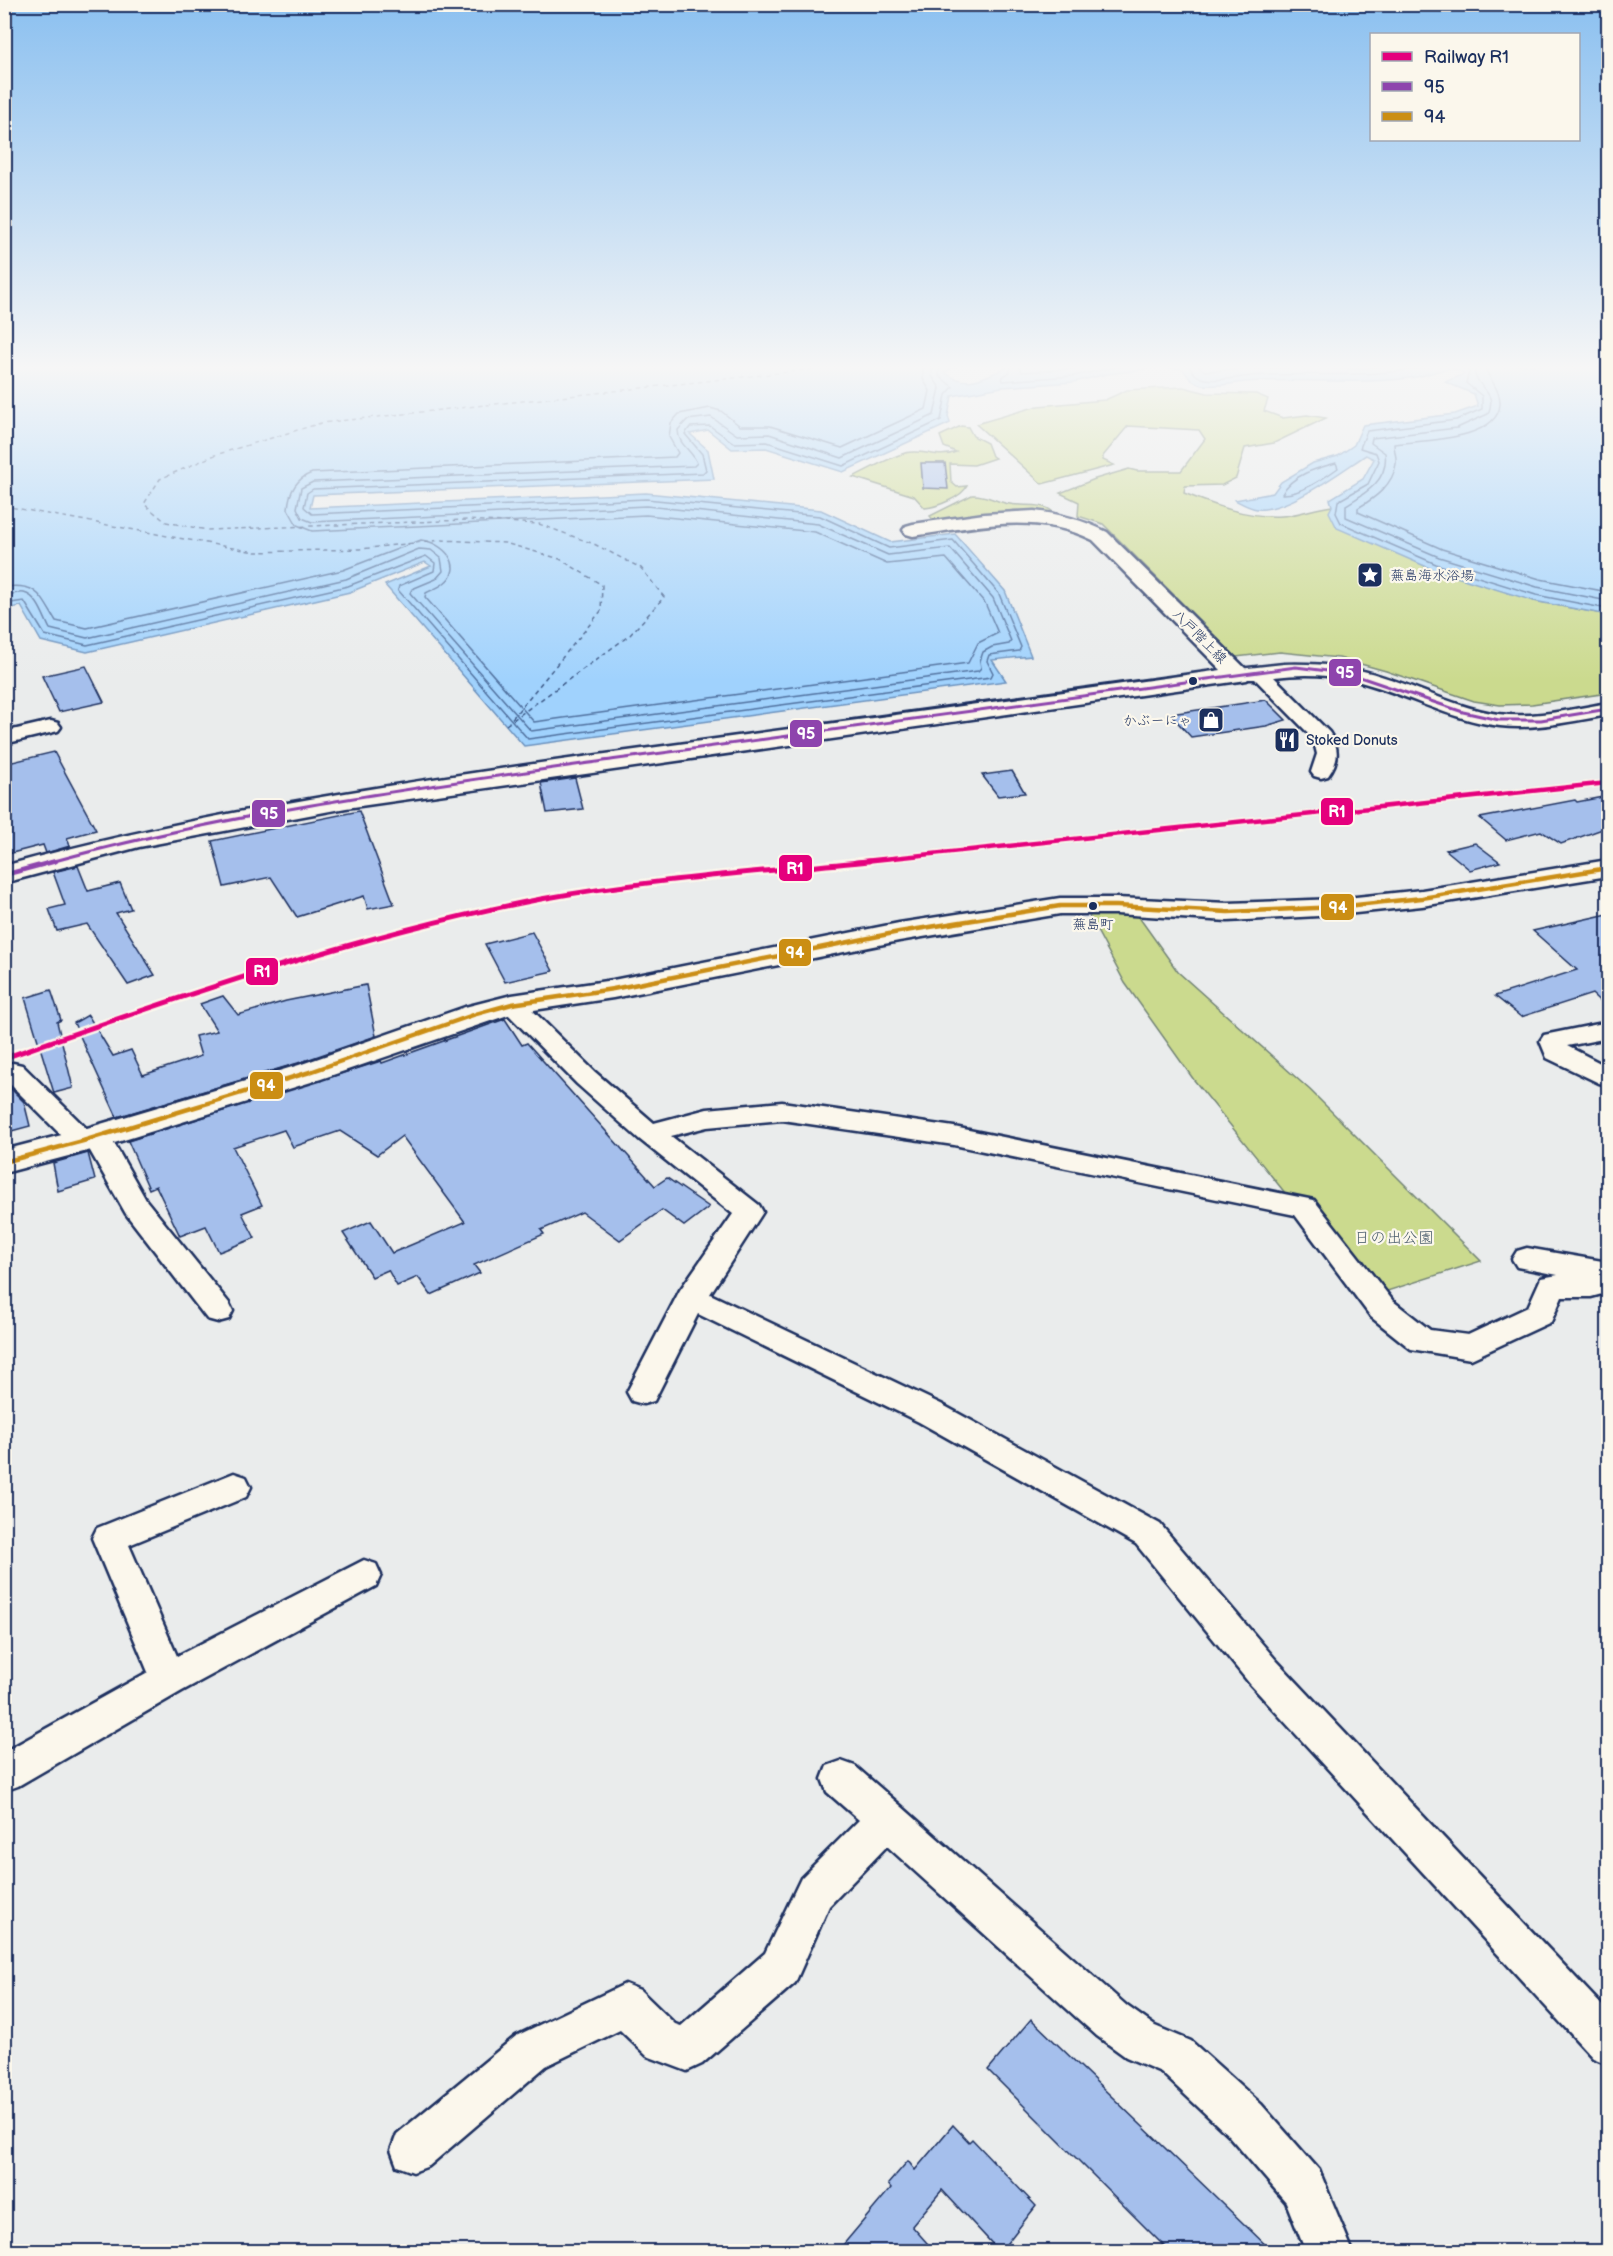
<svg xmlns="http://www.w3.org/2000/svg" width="1613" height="2256" font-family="'Balsamiq Sans','Klee One',sans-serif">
<rect width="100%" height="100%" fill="#eaecec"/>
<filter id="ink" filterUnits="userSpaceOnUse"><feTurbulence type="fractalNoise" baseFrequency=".0167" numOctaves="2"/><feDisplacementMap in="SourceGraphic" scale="12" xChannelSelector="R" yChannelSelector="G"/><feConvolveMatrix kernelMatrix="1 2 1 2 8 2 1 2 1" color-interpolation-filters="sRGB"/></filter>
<g filter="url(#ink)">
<g fill="#cbda8e" stroke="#738476" stroke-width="1.5">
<path d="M1183,387L1207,393L1256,394L1268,399L1264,411L1283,418L1307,415L1326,418L1274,443L1245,448L1236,478L1222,485L1185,486L1184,493C1216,506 1247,518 1282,516C1299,515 1315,508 1332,506L1534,601L1608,615V693L1532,704L1500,705L1474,701L1386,671L1339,658L1280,652L1236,657L1103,524L1078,516L1079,502L1060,493L1095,479L1129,469L1137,471H1181L1205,439L1199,430L1128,426L1103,456V460L1114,465L1042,484L976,424L1038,406L1105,400L1127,390Z"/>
<path d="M961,426L968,427L973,436L987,443L992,456L995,458L974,465L950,464L951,482L957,487L967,486C962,497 937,507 925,508L914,496L853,477C870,469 888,458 905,453C923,448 938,460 956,452L944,447L940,436Z"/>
<path d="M972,495C986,494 996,502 1010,504C1024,507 1043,502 1053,512L1015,510L934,521L930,516Z"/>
<polygon points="1118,913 1136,913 1178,972 1310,1090 1481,1261 1381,1293 1290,1199 1194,1080 1125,983 1088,914"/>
</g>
<path fill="#a0d2fd" stroke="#6b91bd" stroke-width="1.5" d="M5,365H961L944,372C969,391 987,375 1012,365H1608V615L1534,601L1434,570L1337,528L1329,512L1332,506L1330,499L1363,479L1374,459L1366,455C1340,472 1288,512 1257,509C1249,508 1241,503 1235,500L1273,493L1281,482L1313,463L1338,456L1354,445L1363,425L1455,414L1478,406L1474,394L1445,382L1464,374C1451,362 1431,375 1416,377C1359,386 1302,377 1245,382C1234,383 1208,388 1199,384C1191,381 1187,375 1183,369L1157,368L1107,374L1074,382L1002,387L952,396L948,416L950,423L843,472L766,448L732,449L708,430L690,434L708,450L714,479L313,495L310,508L646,493L821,510L890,542L955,534L1005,591L1031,656L992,660L1006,681L524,746L385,585L431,566L425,562L350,592L87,652L41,641L21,606L5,609Z"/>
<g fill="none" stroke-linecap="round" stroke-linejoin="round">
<g stroke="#50709e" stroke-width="1.5">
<polyline points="1011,365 1010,372 1002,377 1003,381 1073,376 1126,365"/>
<polyline points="1019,365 1022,372 1071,369 1085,365"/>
<path d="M1188,365C1192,372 1197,378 1205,379C1225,382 1246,375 1265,375C1323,373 1379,378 1436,365"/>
<polyline points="1197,365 1205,371 1302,367 1356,369 1395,365"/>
<polyline points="1463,365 1469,372 1466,383 1482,396 1482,409 1456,420 1367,431 1360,448 1376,453 1379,461 1368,484 1338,501 1336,513 1341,523 1436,564 1536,595 1608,609"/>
<path d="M1474,365C1475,369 1474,376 1477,379C1485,393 1496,395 1488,414L1457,428L1372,438L1371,443L1385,453C1389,480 1366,493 1346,505V517L1439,557L1537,587L1608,601"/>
<path d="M1484,365C1488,378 1501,390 1500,404C1498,441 1421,440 1394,444C1394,451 1397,457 1396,464C1393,485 1375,498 1358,508V512L1442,549L1540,579L1608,592"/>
<path d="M1336,463L1338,468C1324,478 1300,495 1282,494C1291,475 1317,468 1336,463Z"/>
<path d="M4,587C38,583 40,595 56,621L87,628L343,570L421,540C443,542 467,567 443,584C438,588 431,590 426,593L425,597L534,722L968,663L978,643L998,633L985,603L946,558L887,564L815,532L646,515L312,531L297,525L288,509C289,492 295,479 312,473L675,457L678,453L669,437L671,423L679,414L710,408L721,411L740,426H770L842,448L926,409L930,391L923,379V365"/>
<path d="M4,596C10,595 18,592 24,593C38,596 44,618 50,629L87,638L346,579L419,549L431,550L441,558L443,571L436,579L412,589L410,593L531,731L978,671L981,668L980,661L983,652L992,647L1009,644L1011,641L993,598L950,548L888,555L818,524L646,506L312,522L302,518L297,508L301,488L313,482L694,466L697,463C692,450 678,445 678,430L687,420L711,417L737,435L769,434L842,458L934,415L940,388L932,376L933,365"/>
<polyline points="4,604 24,601 45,635 87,645 348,586 426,556 435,563 434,571 399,586 398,590 528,739 991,677 993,673 987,661 989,655 1019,651 1021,647 999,594 953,540 889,548 820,516 646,499 312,514 304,507 307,493 313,489 703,473 706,470 702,454 685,434 690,427 710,426 734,443 767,442 843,466 941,420 946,395 953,387 939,376 939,370 943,365"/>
</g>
<g stroke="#3c5886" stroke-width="1.5" stroke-dasharray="4.5 4" stroke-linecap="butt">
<polyline points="4,506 255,552 360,549 441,540 505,543 560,559 602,585 601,611 509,722"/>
<polyline points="506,725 630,635 664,597 641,568 594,544 539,524 467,520 207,530 166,522 144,504 160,479 215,455 321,423 816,369 829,365"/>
</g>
</g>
<g fill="#a5bfec" stroke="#1b2f5e" stroke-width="1.5">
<polygon points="921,463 945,463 948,489 923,488"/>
<polygon points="86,666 104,702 59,712 42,676"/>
<polygon points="1266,700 1286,720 1266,726 1191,737 1170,714"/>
<polygon points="54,752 96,830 67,838 70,846 46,853 43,845 4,855 4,764"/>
<polygon points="1012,771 1025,793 998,796 982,775"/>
<polygon points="575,778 583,809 547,813 541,783"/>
<polygon points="1608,796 1608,827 1561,844 1541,831 1506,840 1480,818 1575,800 1577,802"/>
<polygon points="359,811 394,904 368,909 364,896 297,917 271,877 224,887 212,841"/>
<polygon points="1475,843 1500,862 1470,870 1446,850"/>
<polygon points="78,866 88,891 120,883 131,909 116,913 155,975 128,985 87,924 57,931 49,909 65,905 53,872"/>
<polygon points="1608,914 1608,1009 1592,994 1521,1017 1495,996 1577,970 1533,931"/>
<polygon points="532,932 553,971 505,982 485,944"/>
<polygon points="366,985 376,1036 298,1063 117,1117 74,1023 88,1015 113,1056 131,1050 143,1075 201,1056 195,1036 217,1031 200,1004 223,996 238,1015 286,1001"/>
<polygon points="51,990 61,1020 57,1022 73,1088 54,1093 25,998"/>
<polygon points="505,1019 522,1045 527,1043 655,1186 667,1178 709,1207 684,1226 662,1210 620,1240 582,1212 541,1230 544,1234 474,1265 480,1273 431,1295 418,1277 397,1286 388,1270 372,1277 343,1233 371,1221 392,1253 465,1222 402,1136 377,1155 340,1131 293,1147 284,1130 233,1147 262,1205 242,1213 255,1238 219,1252 206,1226 180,1236 156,1186 149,1189 128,1141 381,1061 382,1063"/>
<polygon points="4,1082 24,1102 30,1126 4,1133"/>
<polygon points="88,1153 95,1180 58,1191 53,1163"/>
<polygon points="1031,2019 1273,2252 1170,2252 988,2070"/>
<polygon points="953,2125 969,2142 972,2139 1036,2206 1000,2252 942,2190 912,2226 935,2252 837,2252 891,2188 888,2184 908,2161 915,2170"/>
</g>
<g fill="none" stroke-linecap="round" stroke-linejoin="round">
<g stroke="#1b2f5e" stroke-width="5">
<g id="street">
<path d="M1284,664C1318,663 1351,666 1384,677C1422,689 1458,708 1498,714C1535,719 1572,709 1608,703V715C1573,721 1536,730 1500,726C1448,720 1402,691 1352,680C1326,674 1300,674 1274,677L1329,732C1340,748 1339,761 1328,776L1321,778L1314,776L1311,772L1317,754L1313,738L1255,679H1232L1229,675L1232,671L1239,669Z"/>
<polygon points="51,721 58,723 61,727 58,731 4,744 4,732"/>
<polygon points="512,996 521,999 595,1072 654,1123 707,1109 782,1102 954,1127 1314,1200 1393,1301 1430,1330 1468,1335 1528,1307 1541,1278 1558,1275 1517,1267 1512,1259 1517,1251 1527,1248 1608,1262 1608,1284 1604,1283 1606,1286 1602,1294 1591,1297 1562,1297 1551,1322 1471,1359 1411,1349 1371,1317 1295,1215 954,1145 782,1120 707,1127 671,1136 759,1205 763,1212 710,1294 941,1404 1160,1524 1276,1660 1608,2012 1608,2064 1593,2058 1250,1684 1136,1544 919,1422 698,1314 654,1401 643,1404 632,1401 627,1392 680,1290 733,1214 639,1139 577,1084 503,1009 500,1004 503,999"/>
<polygon points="1608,1022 1608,1038 1567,1046 1608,1067 1608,1085 1599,1083 1547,1058 1540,1041 1544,1035"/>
<polygon points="13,1063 22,1065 88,1130 97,1128 107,1131 146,1200 229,1303 233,1311 229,1319 218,1322 207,1319 126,1214 89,1149 83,1150 73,1147 4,1078 4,1065"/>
<polygon points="234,1473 246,1477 251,1487 246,1497 129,1545 177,1656 364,1560 376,1564 381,1575 376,1586 182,1691 18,1786 4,1791 4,1752 148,1672 92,1538 97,1528"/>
<polygon points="841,1761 855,1766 901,1806 1127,2006 1155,2026 1191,2041 1261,2104 1319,2170 1353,2252 1306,2252 1286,2202 1229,2136 1161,2072 1126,2057 1097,2036 887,1846 829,1906 795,1983 702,2064 687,2071 647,2056 620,2030 546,2066 429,2166 413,2172 397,2166 391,2150 397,2134 516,2036 625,1984 640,1990 675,2024 681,2026 765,1953 801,1878 859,1820 827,1792 822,1779 827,1766"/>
</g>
</g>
<g stroke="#1b2f5e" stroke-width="5">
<g id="primary">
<path d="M1034,511C1060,514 1083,520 1107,532L1247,670L1251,675L1247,680L346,808L139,847L4,883V866C192,814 384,785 576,758C791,728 1007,701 1221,670L1093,540C1035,511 974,527 913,536L906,534L903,530L906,526L913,524L984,514Z"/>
<polygon points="1608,860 1608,876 1422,906 1337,915 1228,921 1116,914 1060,914 899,941 613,998 514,1013 321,1079 95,1149 4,1173 4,1150 77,1131 299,1065 465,1007 512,995 613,980 899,923 1060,898 1116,898 1228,903 1337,899 1422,890"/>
</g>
</g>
<use href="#street" fill="#fbf7ec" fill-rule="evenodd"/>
<use href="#primary" fill="#fbf7ec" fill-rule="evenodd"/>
<g stroke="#fbf7ec" stroke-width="6">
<path id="bus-1-far1" d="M51,862C236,811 428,786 618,759C844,728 1070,697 1296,667L1351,674L1463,712L1499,720H1541L1608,709"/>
</g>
<g stroke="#fbf7ec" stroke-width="9">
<polyline id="bus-1" points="4,875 56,861"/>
</g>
<g stroke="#fbf7ec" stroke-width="9">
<polyline id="bus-2" points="4,1162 83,1141 310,1072 476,1014 512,1004 613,989 899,932 1060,906 1116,906 1228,912 1337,907 1422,898 1608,868"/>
</g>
<use href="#bus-1-far1" stroke="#8e44ad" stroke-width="3"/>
<use href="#bus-1" stroke="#8e44ad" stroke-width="4.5"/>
<use href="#bus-2" stroke="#cb8e13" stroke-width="4.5"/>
<g stroke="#fbf7ec" stroke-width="8">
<polyline id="rail-1-far1" points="855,862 1608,783"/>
</g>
<g stroke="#fbf7ec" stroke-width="10">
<path id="rail-1" d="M4,1058C180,997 358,934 541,899C650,879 760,872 869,861"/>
</g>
<use href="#rail-1-far1" stroke="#e5007d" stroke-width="4.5"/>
<use href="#rail-1" stroke="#e5007d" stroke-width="5"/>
</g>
</g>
<linearGradient id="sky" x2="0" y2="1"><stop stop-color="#8bc0f0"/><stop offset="0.54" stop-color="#f6f6f6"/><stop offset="1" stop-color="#f6f6f6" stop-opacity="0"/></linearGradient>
<rect width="1613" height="681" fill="url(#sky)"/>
<defs>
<g id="sight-square" transform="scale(1.35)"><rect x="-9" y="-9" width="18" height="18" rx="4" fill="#1b2f5e" stroke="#fbf7ec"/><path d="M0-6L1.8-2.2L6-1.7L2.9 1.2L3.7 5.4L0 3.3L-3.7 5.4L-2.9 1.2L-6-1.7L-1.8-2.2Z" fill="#fff"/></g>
<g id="shop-square" transform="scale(1.35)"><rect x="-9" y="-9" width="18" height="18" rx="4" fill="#1b2f5e" stroke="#fbf7ec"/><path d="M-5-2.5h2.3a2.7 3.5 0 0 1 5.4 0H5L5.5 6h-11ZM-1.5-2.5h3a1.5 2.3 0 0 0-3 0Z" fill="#fff"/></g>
<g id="restaurant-square" transform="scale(1.35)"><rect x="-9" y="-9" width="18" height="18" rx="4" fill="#1b2f5e" stroke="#fbf7ec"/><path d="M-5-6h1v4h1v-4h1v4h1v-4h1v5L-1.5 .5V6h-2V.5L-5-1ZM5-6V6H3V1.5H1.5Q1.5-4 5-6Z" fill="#fff"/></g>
</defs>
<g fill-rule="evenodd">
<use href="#sight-square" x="1370" y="575"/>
<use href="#shop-square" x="1211" y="720"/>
<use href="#restaurant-square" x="1287" y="740"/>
</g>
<g fill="#1b2f5e" stroke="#fbf7ec" stroke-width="2">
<circle cx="1193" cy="681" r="5"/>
<circle cx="1093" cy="906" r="5"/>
</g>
<g text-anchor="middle" stroke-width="4.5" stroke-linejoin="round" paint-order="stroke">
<g font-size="14" fill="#1b2f5e" stroke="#fbf7ec" text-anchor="start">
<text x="1390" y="580">蕪島海水浴場</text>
<text x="1192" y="725" text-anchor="end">かぶーにゃ</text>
<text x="1306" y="745">Stoked Donuts</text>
</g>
<g font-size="14" fill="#1b2f5e" stroke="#fbf7ec">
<text transform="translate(1200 636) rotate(45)" y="5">八戸階上線</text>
</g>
<g font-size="14" fill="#1b2f5e" stroke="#fbf7ec">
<text x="1093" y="929">蕪島町</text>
</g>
<g font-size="16" fill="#475a6a" stroke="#fbf7ec">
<text x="1394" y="1243">日の出公園</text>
</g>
</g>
<g stroke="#fbf7ec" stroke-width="2">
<rect x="1328" y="658" width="34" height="29" rx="6" fill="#8e44ad"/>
<rect x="789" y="719" width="34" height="29" rx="6" fill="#8e44ad"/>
<rect x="1320" y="797" width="34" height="29" rx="6" fill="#e5007d"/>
<rect x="251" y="799" width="35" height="29" rx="6" fill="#8e44ad"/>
<rect x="778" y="854" width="35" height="28" rx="6" fill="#e5007d"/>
<rect x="1320" y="893" width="35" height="28" rx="6" fill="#cb8e13"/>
<rect x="778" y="938" width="34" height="29" rx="6" fill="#cb8e13"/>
<rect x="245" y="957" width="34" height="29" rx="6" fill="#e5007d"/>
<rect x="249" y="1071" width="35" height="29" rx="6" fill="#cb8e13"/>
</g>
<g font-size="16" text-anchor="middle" font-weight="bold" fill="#fff">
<text x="1345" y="678">95</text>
<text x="806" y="739">95</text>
<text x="1337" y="817">R1</text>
<text x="269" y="819">95</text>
<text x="795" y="874">R1</text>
<text x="1338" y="913">94</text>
<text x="795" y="958">94</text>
<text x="262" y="977">R1</text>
<text x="266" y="1091">94</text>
</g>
<rect width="1613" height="2256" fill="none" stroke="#fbf7ec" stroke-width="24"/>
<rect x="12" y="12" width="1589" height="2232" fill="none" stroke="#1b2f5e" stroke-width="2" filter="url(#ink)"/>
<rect x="1370" y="33" width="210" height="108" fill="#fbf7ec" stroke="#a1a7b3" stroke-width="1.5"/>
<rect x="1382" y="52" width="30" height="9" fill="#e5007d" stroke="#a1a7b3" stroke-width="1.5"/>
<text x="1424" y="63" font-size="18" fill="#1b2f5e">Railway R1</text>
<rect x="1382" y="82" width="30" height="9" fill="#8e44ad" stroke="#a1a7b3" stroke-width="1.5"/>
<text x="1424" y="93" font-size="18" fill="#1b2f5e">95</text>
<rect x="1382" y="112" width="30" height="9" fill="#cb8e13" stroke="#a1a7b3" stroke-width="1.5"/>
<text x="1424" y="123" font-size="18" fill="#1b2f5e">94</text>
</svg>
